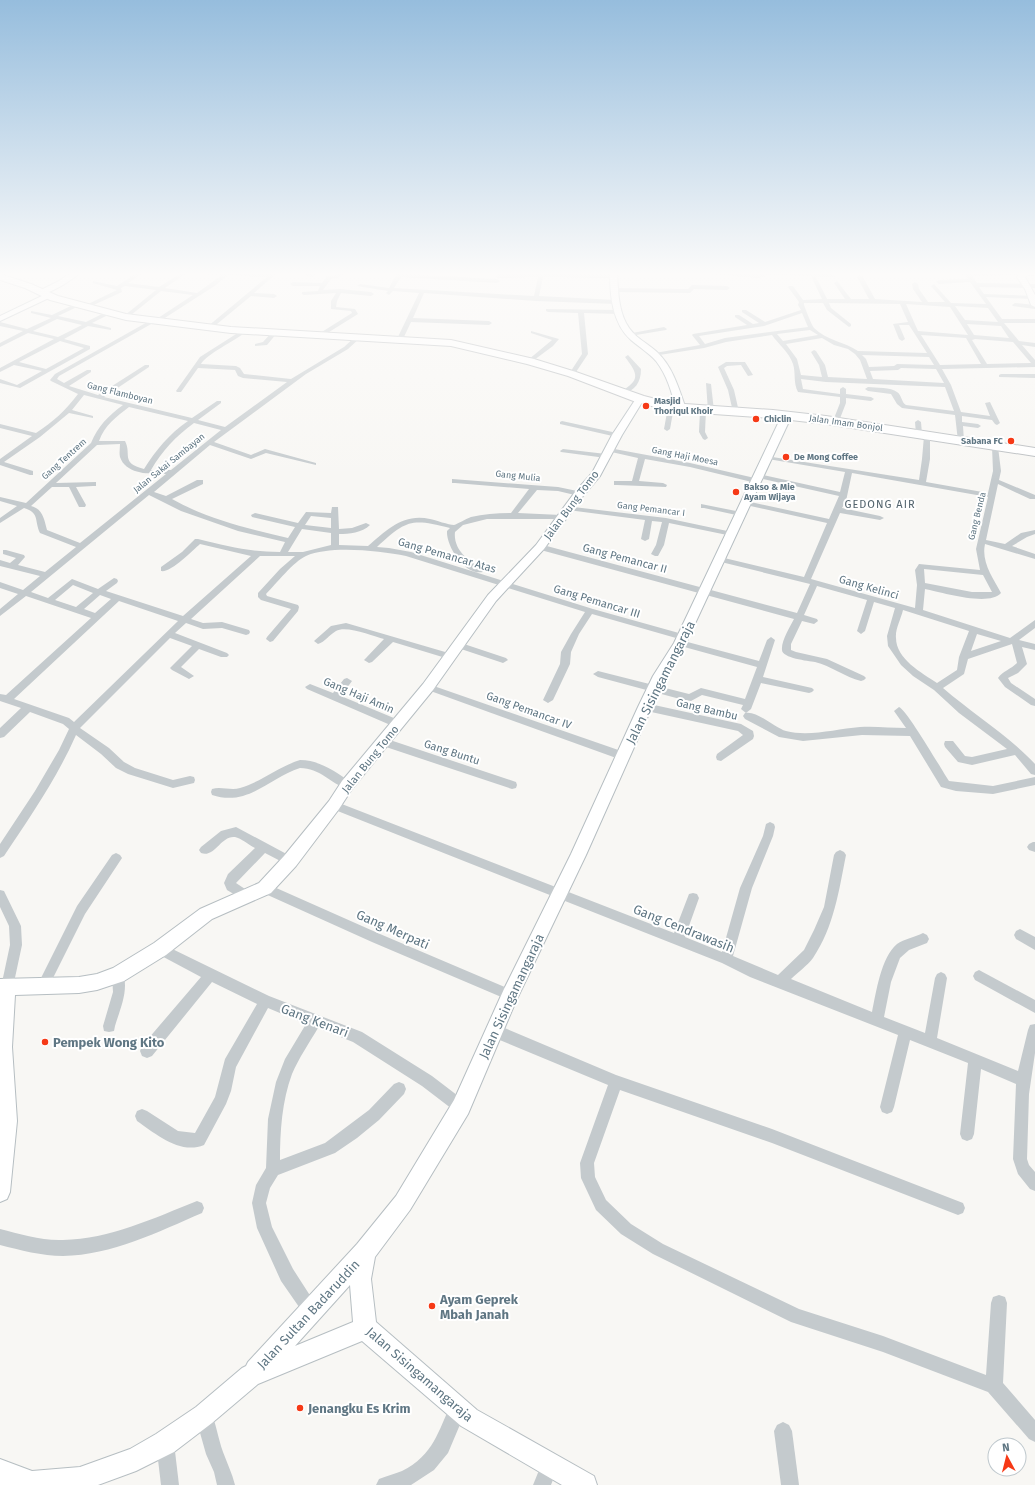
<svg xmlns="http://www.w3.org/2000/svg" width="1035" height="1485" font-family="'Fira Sans',sans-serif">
<rect width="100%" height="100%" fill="#f8f7f4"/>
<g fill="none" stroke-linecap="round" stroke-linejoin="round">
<g stroke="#b6bec2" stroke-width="2">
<g id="secondary">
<path d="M72,272H80C72,280 50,295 38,294L37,292L59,281Z"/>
<path d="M610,272H617C618,289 618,307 626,323C633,337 646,342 657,352C673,367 679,389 686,409L684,411H678L676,409C672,393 667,375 656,361C649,353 639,347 631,340C612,323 610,295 610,272Z"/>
<polygon points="1023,272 1035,272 1035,275 1028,275 1025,277 1035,295 1035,307 1031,305 1025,289 1017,277"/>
<polygon points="46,294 49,294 53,296 0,321 0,316"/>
<polygon points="640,396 644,399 622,435 600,476 583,496 544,549 496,601 433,690 352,789 339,809 296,866 271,893 212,919 166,955 124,981 97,990 79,993 15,995 12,1047 17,1121 10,1192 7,1199 0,1202 0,979 79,977 97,974 113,968 154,943 200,909 259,883 284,856 329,801 342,781 423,684 488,595 536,545 575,492 592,473 612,435 637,397"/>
<path d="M787,412L792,415L686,643L666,676L652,707L586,855L516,1001L468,1114L410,1210L375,1257L371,1279L376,1322L477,1410L594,1476L597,1485H562L461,1426L362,1341L258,1384L212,1423L174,1452L136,1471L98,1485H0V1459L32,1471L80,1467L130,1449L156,1434L196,1407L242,1368L246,1366L248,1362L357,1244L396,1196L454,1100L504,989L571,854L638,707L653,676L674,643L782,415ZM350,1285L353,1322L295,1346Z"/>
</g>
</g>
<g stroke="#b9bdc0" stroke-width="2">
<polygon id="highway" points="0,274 31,284 58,296 126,314 231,327 451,340 534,359 576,372 644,396 671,403 773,410 826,416 1035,448 1035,456 826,424 773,418 671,411 636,402 568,376 527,364 451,346 231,333 126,320 50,300 25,288 0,280"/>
</g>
<g fill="#c4cacd" fill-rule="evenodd">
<path d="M138,272H144L128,283L159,287L183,272H188L165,288L197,293L222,275L205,274L203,272L270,274L273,272H278L254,293L274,294L277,296L274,298L251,296L211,329H207V327L267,277L228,275L216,285L157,323H153L59,376L57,379L64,383L87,370H91V372L69,386L98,395L145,365H149V367L104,397L192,418L217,401H221V403L198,420L225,427L287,382L243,378L238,376L235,370L198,368L181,392H177L176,391L200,357L244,329L246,330V332C234,341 207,354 201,364L236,366L240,368L244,374L291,379L344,347L355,337L360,338L348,349L306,374L214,442L251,455L265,449L316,463V465L266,453L251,459L210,445L154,492L166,496L197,480H203V484L172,499C207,519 249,529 288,538L295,527L252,517L251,515L255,513L298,523L306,512L331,513L332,507H338L339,529L352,528L366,523L370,525C362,533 349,534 339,534V545L368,546C387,530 403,513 430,519C435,520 449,525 454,525C458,524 465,519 471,517C483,514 497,513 511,513L529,489L455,483H452V479L558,487L582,492L583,494L579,496L558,491L537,490L518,513L561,515H564V519H487L463,525L455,532C453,549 468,562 483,568V572C465,576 446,546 447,531L450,528C411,518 406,520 377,547L389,548L411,552L593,609L686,635L687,637L686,639L683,640L592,614L579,634L571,652L570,664L553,700L548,703L543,700L560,664L561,652L571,634L585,612L406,556C380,551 331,545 306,556C294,561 276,584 266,594L267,596L298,605L299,607L298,611L273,641L270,642L266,639L267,637L291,609L261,600L258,597V593L280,569L295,556H260L191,619L203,623L222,622L249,630L250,632L249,634L246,635L222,628L203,629L186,623L175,633L227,653L229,655L227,657H221L199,649L181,667L194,676L189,679L172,670L170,668L192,646L170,638L80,728L109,748L124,762L135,768L173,780L190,776L194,777L195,780L194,783L173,788L128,774L116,768L101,754L76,735C57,778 30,817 4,856L0,858V844L35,791L59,750L69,729L63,724L30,712L4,737L0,738V728L21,708L0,701V694L6,695L91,618L26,596L0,616V609L18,594L0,588V582L23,590L40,576L0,566V560L10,563L16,558L3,554V550H6L24,555L25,557L18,565L45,572L76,547L40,533C34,520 40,513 24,508L0,523V518L17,506L0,501V497L26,503L91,443C98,426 108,416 123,405L84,395L72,410L93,416V418L69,413L40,437L4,462L33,471V475H30L0,465V459L32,436L0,428V424L36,433C53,422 66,410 78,394L51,381L50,380L55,374L151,320H155L193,295L161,291L126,319L124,318V316L156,290L125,286L121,288L122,292L87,308L82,307L117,290L93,283V281L117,286ZM129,407L188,421C169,434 156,450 144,469C120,463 132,454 125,441H99C105,425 116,417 129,407ZM194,423L221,430L171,470H151C162,451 176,436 194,423ZM120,444C120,448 119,453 120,457C126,475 151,474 166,474L80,543L47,530C44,519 43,509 31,506L52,487H69L79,507H85L86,505L76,487L93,486H96V482L56,483L97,445ZM149,495L181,511L238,531L285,542L280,552C248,552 228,546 198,539H195L182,552L161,567V571C171,573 192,551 200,544L251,556L183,616L106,591L117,583L118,581L117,579L114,578L98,589L72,579L48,598L31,592ZM311,516L331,518V528L305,525ZM302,529L331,533V545L303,552H288ZM73,585L93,593L76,607L55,600ZM100,595L111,599L95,613L84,609ZM119,601L178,621L74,722L69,718L14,699Z"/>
<polygon points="307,272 312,272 311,273 315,275 312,277 305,275"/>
<polygon points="339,272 345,272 338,278 331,279 323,290 340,289 371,292 374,294 371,296 341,293 337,301 336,307 355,309 358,314 321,337 317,337 317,335 352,313 351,311 331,309 331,301 336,293 304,295 302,294 302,292 318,291 320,286 293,286 290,284 293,282 322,283 327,276 335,275"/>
<polygon points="393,272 400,272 401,274 497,279 500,281 497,283 401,277 394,288 534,296 538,277 498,278 495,276 498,274 541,273 613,275 616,277 615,278 543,277 539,296 616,300 619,302 616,304 536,301 424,293 413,318 489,321 492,323 489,325 411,322 403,339 400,341 397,339 419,293 393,291 389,295 386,293 388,291 357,286 360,284 389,288 396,275"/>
<path d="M709,272L759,274L767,272H789L832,274L835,276L834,277H816L827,299H845L834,283L837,281L851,299H869L857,277L860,275L863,277L875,299L922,302L913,289L912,284L915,282L918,284L919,289L928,302H945L931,286L934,284L951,303L986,304L970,282L939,284L936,282L939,280L968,279L966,276L953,272L968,273L1028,272L1029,273L1026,275L972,276L977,283L1035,284V288L979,287L984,294L1034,296V298L1032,299L986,297L1002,319H1035V323H1004L1019,341L1035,343V347L1022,345L1035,360V367L942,369L951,385L961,412L990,416L985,403L990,402L1000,423L997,425L995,424L992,420L962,416V422L978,424L981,426L978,428L963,426L964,441L961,443L958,441L955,415L902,408L897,404L891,394L868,391L865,389L868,387C876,388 891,387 897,392C902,395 901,402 906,405L954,411L945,387L826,382L801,379L803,389L840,394V389L843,387L846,389V394L871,397L874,399L871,401L846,398V403L839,421L834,422L833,421L840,403V397L798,392C793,383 796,373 793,364C789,352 779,345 772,335L726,342L704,348L653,356V354L655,353L700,345L692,335L693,334L747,325L735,317V315H739L753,324L759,323L742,312V310H746L765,322L801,310L798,305L799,302L788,287L789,286H793L803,300L822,299L811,276L768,275L759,278L712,274ZM804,303H823L827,310L849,327L851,326V324L831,308L829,303L900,304L908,322L893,324L899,339L902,341L905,339L899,325H909L927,353L858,351C845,342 826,340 814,328C811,324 806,310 804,305ZM906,304L950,307L968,335L918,331ZM955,306L988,308L998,322L965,320ZM802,313L808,327L725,338L705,344L699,336L764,326ZM967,324L1001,326L1009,338L974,335ZM810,330L818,335L783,341L777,334ZM921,335L966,338L981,364L940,365ZM822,338L834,345L848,349L855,354L860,360L867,379L828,377L825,365L816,351L814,350L811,352L819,365L822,377L801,375L797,359L786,344ZM975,339L1013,342L1031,363L987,364L972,340ZM862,355L929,357L934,365L897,364L894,366L869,367L866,359ZM901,368L936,369L944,383L873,379L870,371L898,370Z"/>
<polygon points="692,285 727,286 730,288 727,290 694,289 690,293 615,292 612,290 615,288 688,289"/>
<path d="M77,303L80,305L79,306L58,316L86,322L106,312H110V314L92,323L111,328V330L88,326L64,339L90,346V349L20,388L0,383V379L17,385L42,371L14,365L0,372V368L54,339L28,333L0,347V343L23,331L0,326V322L27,329L51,318L31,313V311L52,315ZM57,319L82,325L58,337L33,331ZM60,341L84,348L46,369L19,362Z"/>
<polygon points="1015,303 1035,305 1035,309 1013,306 1012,305"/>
<polygon points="546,309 618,310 621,312 618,314 584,313 588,354 574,375 572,376 569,374 582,354 578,313 548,312 546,311"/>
<polygon points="664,327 667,329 666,330 630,336 627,334"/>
<polygon points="531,331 559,339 553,346 530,363 527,361 528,360 552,340 531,333"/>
<polygon points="272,332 277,333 267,345 255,346 255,344 263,342"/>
<path d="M628,355L641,369C641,383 635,390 622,395L620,394V392C641,380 638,374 625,357Z"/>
<polygon points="726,362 745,362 753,375 748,376 741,365 727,366 724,368 734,390 739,412 736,414 733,412 728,390 718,367"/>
<polygon points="1001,374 1035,374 1035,378 999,377 999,375"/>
<polygon points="706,383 711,384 714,411 711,413 708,411"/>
<polygon points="671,405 674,407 670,429 667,431 664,429 668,407"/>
<polygon points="703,408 706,410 705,432 708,438 705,440 703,439 699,432 700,410"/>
<polygon points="918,420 921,422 922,434 919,436 916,434 915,422"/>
<polygon points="562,421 617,433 620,435 617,437 560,424 560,422"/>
<path d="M927,434L930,436V459L926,482L988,493L993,471L992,447L995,445L998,447L1001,471L999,480L1035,495V499H1030L998,484L986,540L1005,544L1021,533L1035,530V534L1027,537L1012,546L1035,554V559L985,544C981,562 993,578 1001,593C989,607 941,592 925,589L923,610L1010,638L1035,620V628L1019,640L1035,644V650L1022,647L1027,664L1018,673L1008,678L1011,683L1035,699V706L1031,705L1005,687L998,678C1003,671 1011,669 1017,663L1012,644L968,659L964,674L943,688C973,714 1008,735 1035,764V775L1031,774L1015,755L972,765L958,762L945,747L944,744L945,741H953L965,756L972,757L1007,749L959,713L934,690L913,676L901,665L888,646L887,636L895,608L874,602L865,631L861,634L857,631L867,600L817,586L804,615L817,619L818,621L814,624L802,621L791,644V650L796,652L827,659L864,676L866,678L864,680L861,681C845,677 831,666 815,662C808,661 782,658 782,650C781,641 790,627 794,619L537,549L536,547L540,545H543L797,613L810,584L717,561L716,559L720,557L804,577L827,523L746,505L742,503L746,501L829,519L839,496L759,478L755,476L759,474L840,492L845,472L768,459L766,458V456L919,480L922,459L924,436ZM852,473L988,497L976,549L980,570L919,564L915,570L917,585L915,608L811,579L840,513L880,520L884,518L880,516L842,508L846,501ZM924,569L983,575L992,592H972L925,583ZM903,610L969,631L959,657L957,670L937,683C922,673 896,659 896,638C895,629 901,619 903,610ZM977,634L1001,641L971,651Z"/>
<polygon points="609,448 690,463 759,479 760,481 756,483 690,467 645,459 639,481 663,483 667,485 666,487 617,485 614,485 614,481 632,481 638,458 607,451 606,450"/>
<polygon points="563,449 606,454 609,456 606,458 561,452 560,451"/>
<polygon points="701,504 741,512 745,514 741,516 704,508 701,508"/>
<polygon points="565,506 666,518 732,532 736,534 732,536 669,523 664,545 658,556 655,556 651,554 656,545 662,522 652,521 649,539 645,541 641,539 645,520 568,510 564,508"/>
<path d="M346,623L452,654L454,656L449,659L393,642L372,662L369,663L364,660L366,658L384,639C373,636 346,625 336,631C329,635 325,642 318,644L314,641L331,626Z"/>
<polygon points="771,637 775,640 763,677 812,688 814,690 812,692 809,693 761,683 751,709 746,713 741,709 743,705 702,695 691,701 680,699 598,677 593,674 598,671 689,694 701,688 745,699 757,667 677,645 676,643 680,640 759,661 767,640"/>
<polygon points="458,642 506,658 508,660 503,663 455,647 454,645 455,643"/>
<polygon points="347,678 352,681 341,696 401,721 403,724 401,727 395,727 307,689 305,687 310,684 333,693 344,679"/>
<polygon points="428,684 627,753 628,756 627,759 619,759 425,689 423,687 425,685"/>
<polygon points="645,703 741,724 753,731 754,736 753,739 721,761 717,760 716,757 717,754 743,735 738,731 642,710 640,707 642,704"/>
<path d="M899,707C907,710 941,769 949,781L993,786L1035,777V785L993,794L956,791L941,787L910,736L862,735L803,741L779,737L745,719L743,716L745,713C757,710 775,728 786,731C809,737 836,729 860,727C875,726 891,728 906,728L894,711Z"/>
<polygon points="384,738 516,782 517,785 516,788 512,789 380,745 379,742 380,739"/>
<path d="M300,760C320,760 335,772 351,782L352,785L351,788L347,789C330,783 320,768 300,768C269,778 248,807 212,795L211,792L212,789C221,786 231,791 240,788C261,782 278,767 300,760Z"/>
<path d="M334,801L674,933L689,894L693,893L697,894L699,898L685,937L722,952L740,888L763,836L766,824L770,822L774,824L775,827L773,836L752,888L733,956L778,975L804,950L814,930L824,907L834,855L836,852L840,850L844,852L846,855C839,890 834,927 813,958C807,966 798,972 791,979L872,1012C876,993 881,957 897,944C904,939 915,937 923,933L927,935L929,939L927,943L909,950L900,958L891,982L884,1017L925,1033L935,978L937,974L941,972L945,974L947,978L937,1038L1018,1071L1028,1030L1030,1025L1035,1024V1053L1029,1094L1027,1159L1029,1165L1035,1172V1191L1030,1189L1018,1174L1013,1159L1016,1084L981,1069L974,1134L972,1139L967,1141L962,1139L960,1134L968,1063L910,1040L894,1107L892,1112L887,1114L882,1112L880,1107L898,1035L750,977L722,963L330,808L329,805L330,802Z"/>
<path d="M236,827L294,858L296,861L294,864L290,866L265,853L236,883L251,893L253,897L251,901L247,902L227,890L224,883L228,874L255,848C249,845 241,838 235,837C221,835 215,858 201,853L199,850L201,847L221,831Z"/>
<polygon points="1033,842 1035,842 1035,852 1029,850 1027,847 1029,844"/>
<polygon points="116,853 120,855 122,858 120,861 85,914 47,990 43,992 39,990 37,986 77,906 112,855"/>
<polygon points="265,883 380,934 514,991 516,995 514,999 510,1001 506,999 372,942 261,892 259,888 261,884"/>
<polygon points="0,890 4,891 21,926 22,945 13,987 11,991 7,993 3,991 1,987 10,945 9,926 0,907"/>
<polygon points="1020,929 1035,937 1035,950 1016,939 1014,935 1016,931"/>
<path d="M160,943L269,996L362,1032L432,1076L466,1102L468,1107L466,1112L461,1114L456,1112L422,1086L353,1042L318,1028C309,1043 299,1058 292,1074C282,1101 280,1131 280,1160L325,1143L369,1110L394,1084L399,1082L404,1084L406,1089L404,1094L379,1120L357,1138L335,1153L278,1175L270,1188L266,1203L272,1227L293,1269L320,1311L318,1317L312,1319L306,1317L281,1281L257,1228L252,1203L256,1185L266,1168L268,1119L276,1082L285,1059L306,1024L268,1008L236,1067L231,1091L226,1104L204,1145C180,1155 156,1134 137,1121L135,1116L137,1111L142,1109L147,1111L178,1131L195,1133L215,1097L225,1059L257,1004L212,982L152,1056L147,1058L142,1056L140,1051L142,1046L201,977L156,953L154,949L156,945Z"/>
<path d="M118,969L122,971C130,988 120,1009 115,1026L114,1031L109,1032L104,1031L103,1026L113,992L112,975L114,971Z"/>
<polygon points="979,970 1035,1000 1035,1013 975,980 973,976 975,972"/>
<polygon points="495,1024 616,1075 772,1129 963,1203 965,1208 963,1213 958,1215 772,1143 620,1090 594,1163 595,1177 606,1200 631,1224 663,1244 799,1309 883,1336 986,1375 991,1303 993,1297 999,1295 1005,1297 1007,1303 1003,1383 1035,1420 1035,1442 1029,1439 988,1392 883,1352 791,1322 653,1254 621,1234 596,1210 581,1178 580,1163 608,1085 490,1036 488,1031 490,1026"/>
<path d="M197,1201L202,1203L204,1208L202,1213C158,1232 112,1255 63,1256C42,1256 20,1250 0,1245V1229C20,1234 42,1241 63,1240C110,1239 154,1218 197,1201Z"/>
<path d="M458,1399L464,1402L467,1408L448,1453L434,1470L411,1485H376L379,1479C386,1476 395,1474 402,1471C434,1455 438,1431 452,1402Z"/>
<path d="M204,1406L210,1409C216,1423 218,1438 223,1452C227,1463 232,1473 235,1485H217L214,1472L206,1454L195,1415L198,1409Z"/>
<polygon points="783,1422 789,1425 792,1431 799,1485 781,1485 774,1431 777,1425"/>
<polygon points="165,1434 171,1437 174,1443 179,1485 161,1485 156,1443 159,1437"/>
<polygon points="550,1455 556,1458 559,1464 551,1485 533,1485 544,1458"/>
</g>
<use href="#secondary" fill="#fff" fill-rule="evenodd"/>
<use href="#highway" fill="#fff" fill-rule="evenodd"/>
</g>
<linearGradient id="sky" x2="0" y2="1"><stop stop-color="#96bddd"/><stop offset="0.57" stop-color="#fcfbfa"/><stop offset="1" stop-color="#fcfbfa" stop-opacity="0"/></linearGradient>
<rect width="1035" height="480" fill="url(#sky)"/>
<g fill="#f63916" stroke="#fff" stroke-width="1.5">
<circle cx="646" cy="406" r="4"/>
<circle cx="756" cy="419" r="4"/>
<circle cx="1011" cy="441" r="4"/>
<circle cx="786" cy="457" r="4"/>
<circle cx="736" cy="492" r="4"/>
<circle cx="45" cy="1042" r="4"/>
<circle cx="432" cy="1306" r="4"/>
<circle cx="300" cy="1408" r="4"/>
</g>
<g text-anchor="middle" stroke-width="4" stroke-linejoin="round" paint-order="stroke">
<g font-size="9" fill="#5f7683" stroke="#fff">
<text transform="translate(120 393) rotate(14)" y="3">Gang Flamboyan</text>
<text transform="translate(846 423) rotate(8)" y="3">Jalan Imam Bonjol</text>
<text transform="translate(685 456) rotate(11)" y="3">Gang Haji Moesa</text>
<text transform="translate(64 459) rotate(-42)" y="3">Gang Tentrem</text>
<text transform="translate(169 463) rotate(-39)" y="3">Jalan Sakai Sambayan</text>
<text transform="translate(518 476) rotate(6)" y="3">Gang Mulia</text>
<text transform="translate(651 509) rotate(7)" y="3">Gang Pemancar I</text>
<text transform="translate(977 516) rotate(-76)" y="3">Gang Benda</text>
</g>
<g font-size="9" font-weight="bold" fill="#5f7683" stroke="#fff" text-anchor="start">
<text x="654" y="404">Masjid<tspan x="654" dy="10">Thoriqul Khoir</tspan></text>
<text x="764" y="422">Chiclin</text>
<text x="1003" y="444" text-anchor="end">Sabana FC</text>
<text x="794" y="460">De Mong Coffee</text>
<text x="744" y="490">Bakso &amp; Mie<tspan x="744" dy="10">Ayam Wijaya</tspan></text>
</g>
<g font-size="11" letter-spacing="1" fill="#52636d" stroke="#fff">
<text x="880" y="508">GEDONG AIR</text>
</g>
<g font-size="11" fill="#5f7683" stroke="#fff">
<text transform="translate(571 505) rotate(-53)" y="4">Jalan Bung Tomo</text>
<text transform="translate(447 555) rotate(16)" y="4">Gang Pemancar Atas</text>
<text transform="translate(625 558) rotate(15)" y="4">Gang Pemancar II</text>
<text transform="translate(869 587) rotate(16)" y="4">Gang Kelinci</text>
<text transform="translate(597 601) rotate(17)" y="4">Gang Pemancar III</text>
<text transform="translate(359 695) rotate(23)" y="4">Gang Haji Amin</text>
<text transform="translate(707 709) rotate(13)" y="4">Gang Bambu</text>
<text transform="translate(529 710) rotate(20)" y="4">Gang Pemancar IV</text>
<text transform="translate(452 752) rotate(18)" y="4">Gang Buntu</text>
<text transform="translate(370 759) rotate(-51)" y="4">Jalan Bung Tomo</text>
</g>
<g font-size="13" fill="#5f7683" stroke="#fff">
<text transform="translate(660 682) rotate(-63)" y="5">Jalan Sisingamangaraja</text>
<text transform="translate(684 928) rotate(22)" y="5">Gang Cendrawasih</text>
<text transform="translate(393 929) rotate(24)" y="5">Gang Merpati</text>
<text transform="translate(511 996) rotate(-65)" y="5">Jalan Sisingamangaraja</text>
<text transform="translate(315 1020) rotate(21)" y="5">Gang Kenari</text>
<text transform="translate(308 1314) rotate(-47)" y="5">Jalan Sultan Badaruddin</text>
<text transform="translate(420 1374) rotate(41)" y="5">Jalan Sisingamangaraja</text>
</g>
<g font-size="13" font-weight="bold" fill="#5f7683" stroke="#fff" text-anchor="start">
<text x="53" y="1047">Pempek Wong Kito</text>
<text x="440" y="1304">Ayam Geprek<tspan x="440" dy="15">Mbah Janah</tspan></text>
<text x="308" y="1413">Jenangku Es Krim</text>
</g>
</g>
<g transform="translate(1007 1457) rotate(353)"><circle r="19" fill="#ffffff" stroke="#bfc8cd"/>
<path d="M0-3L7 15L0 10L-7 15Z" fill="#f63916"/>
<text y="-6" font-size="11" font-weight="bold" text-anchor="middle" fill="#5f7683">N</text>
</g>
</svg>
